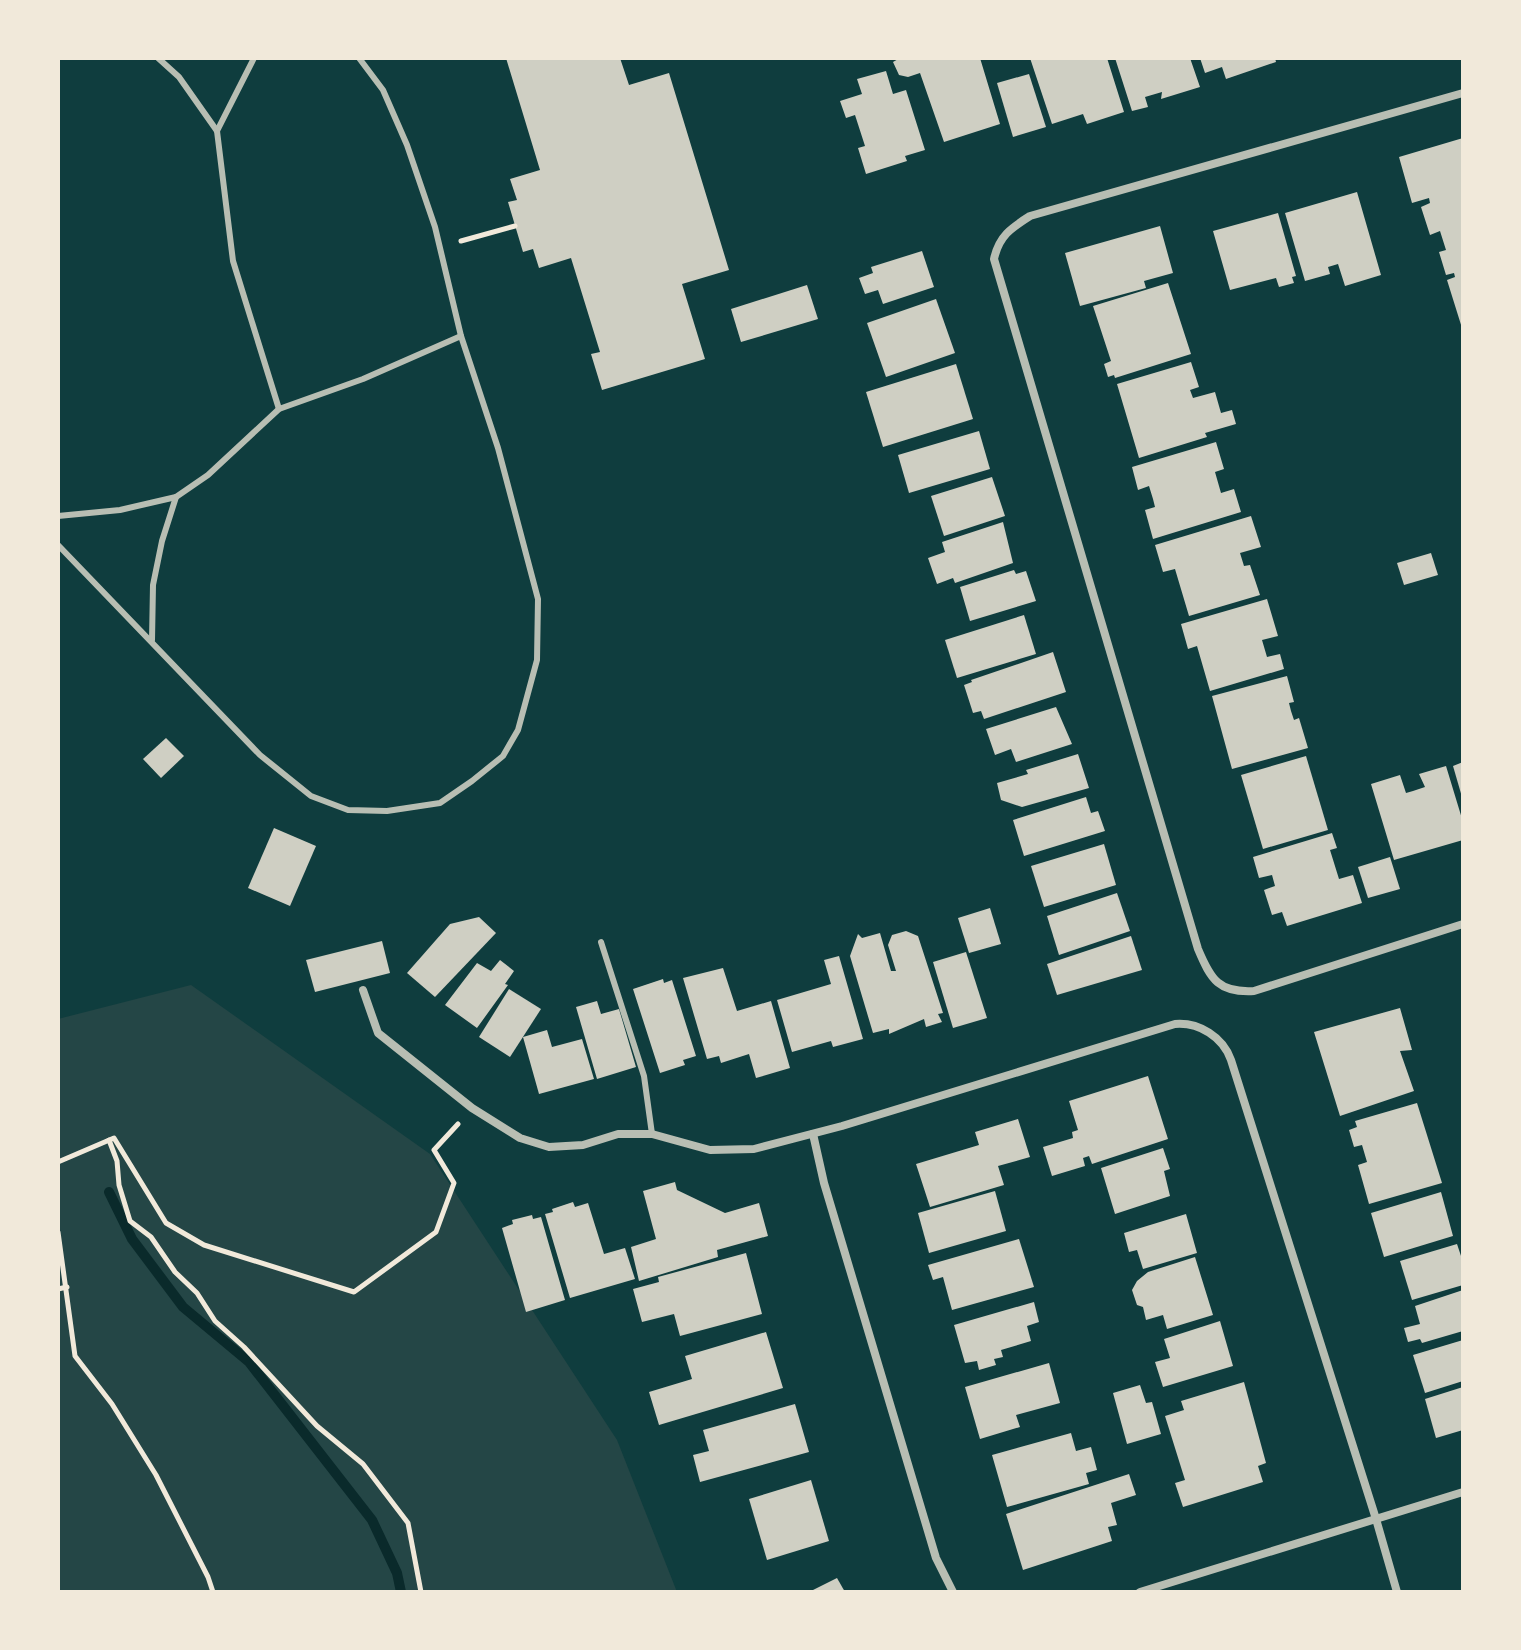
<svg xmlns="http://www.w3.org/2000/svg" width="1521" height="1650" font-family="'Source Sans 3',sans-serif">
<rect width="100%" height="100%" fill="#0f3d3e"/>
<polygon fill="#244646" points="191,985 430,1154 617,1440 677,1592 58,1592 58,1019"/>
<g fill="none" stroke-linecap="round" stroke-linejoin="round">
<polyline stroke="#0a2a2b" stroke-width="10" points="109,1192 132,1239 183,1307 249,1362 372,1520 397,1573 401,1592"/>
</g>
<g fill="#cfcfc3">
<polygon points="506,58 620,58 629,85 669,73 729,270 682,284 705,359 602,390 591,354 600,352 571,258 539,268 533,249 523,252 508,202 517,200 510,179 540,170"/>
<polygon points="900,58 980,58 1000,124 944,142 920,73 908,77 899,75 893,62"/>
<polygon points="1030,58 1107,58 1124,112 1087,124 1083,114 1052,124"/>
<polygon points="1115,58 1190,58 1200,87 1161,99 1162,92 1145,97 1148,107 1132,111"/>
<polygon points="1200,58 1275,58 1276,62 1226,79 1222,67 1205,73"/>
<polygon points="886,71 893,94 906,90 925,150 905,156 907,161 866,174 858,148 865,146 855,115 846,118 840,101 862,94 857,79"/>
<polygon points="1029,74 1046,127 1013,137 997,83"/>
<polygon points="1463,138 1463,328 1462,328 1447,280 1455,277 1454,273 1446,275 1439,252 1446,250 1440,231 1430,235 1421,207 1430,203 1429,198 1412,203 1399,157"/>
<polygon points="1357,192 1381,275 1345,286 1338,264 1328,267 1330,274 1305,281 1285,213"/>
<polygon points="1278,213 1296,276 1292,277 1294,283 1279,287 1276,278 1230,290 1213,231"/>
<polygon points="1160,226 1173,273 1144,281 1146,288 1080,306 1065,253"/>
<polygon points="922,251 934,287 883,304 878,290 865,294 859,278 873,273 871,267"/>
<polygon points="1168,283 1191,354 1115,378 1114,375 1108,377 1104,364 1111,361 1093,306"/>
<polygon points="807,285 818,319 741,342 731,309"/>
<polygon points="936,299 955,353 886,377 867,323"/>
<polygon points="1191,362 1199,387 1190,390 1193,398 1215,392 1221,413 1232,410 1236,424 1205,433 1207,437 1139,458 1117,384"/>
<polygon points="956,364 973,419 883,447 866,392"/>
<polygon points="979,431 990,469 909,493 898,455"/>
<polygon points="1216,442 1224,469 1215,472 1221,493 1234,489 1241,512 1153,539 1145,510 1155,507 1153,499 1149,486 1138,490 1132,467"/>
<polygon points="992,477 1005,516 944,536 931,496"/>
<polygon points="1251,516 1261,547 1240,553 1244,566 1250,565 1260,595 1189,616 1175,569 1163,572 1155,545"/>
<polygon points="1003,522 1013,563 955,583 953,578 937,584 928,558 945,552 942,542"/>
<polygon points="1431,553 1438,575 1404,585 1397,563"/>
<polygon points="1014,570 1016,574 1026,571 1036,601 970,621 960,587"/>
<polygon points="1267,599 1278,636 1262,640 1267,657 1280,654 1284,669 1210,691 1197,646 1188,649 1181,624"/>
<polygon points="1024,615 1036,654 957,678 945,640"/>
<polygon points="1053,652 1066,692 984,719 981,711 973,713 964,685 972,682 971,680"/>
<polygon points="1287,676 1294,702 1289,703 1291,711 1294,720 1299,718 1308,748 1232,769 1212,696"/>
<polygon points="1056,707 1072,744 1016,762 1011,749 995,755 986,729"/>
<polygon points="166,738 184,756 161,778 143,759"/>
<polygon points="1078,754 1089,788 1022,807 1001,800 997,783 1028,774 1026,770"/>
<polygon points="1306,756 1328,830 1263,849 1241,775"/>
<polygon points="1463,762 1463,796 1462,797 1453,766"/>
<polygon points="1446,766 1463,822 1463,840 1394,860 1371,784 1400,775 1406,793 1413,791 1425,787 1419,774"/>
<polygon points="1086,797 1091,813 1098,811 1105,831 1024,856 1013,820"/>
<polygon points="274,828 316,846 290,906 248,888"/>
<polygon points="1332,833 1337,848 1330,850 1339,879 1353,875 1362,903 1287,926 1282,912 1272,915 1264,890 1275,886 1272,875 1259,878 1253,857"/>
<polygon points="1104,844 1116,885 1044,907 1031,866"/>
<polygon points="1390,857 1400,889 1368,898 1358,867"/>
<polygon points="1117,893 1130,931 1059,955 1047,916"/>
<polygon points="990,908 1001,944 969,953 958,918"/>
<polygon points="479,917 496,933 435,997 407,973 450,924"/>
<polygon points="906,931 918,936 943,1013 938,1014 942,1022 926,1027 924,1019 889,1034 889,1029 873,1033 850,956 858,934 862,938 880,933 891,971 896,971 888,945 892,935"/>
<polygon points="1131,936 1142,970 1057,995 1047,964"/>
<polygon points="382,941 390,973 315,992 306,960"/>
<polygon points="966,952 987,1018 953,1028 933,962"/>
<polygon points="839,956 863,1039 833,1047 831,1041 792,1052 777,1000 831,984 824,960"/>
<polygon points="500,960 514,971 505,984 508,985 477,1028 445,1005 477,963 491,971"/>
<polygon points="723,968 737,1011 771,1001 790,1068 756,1078 749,1054 721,1063 719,1056 707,1059 683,978"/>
<polygon points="663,979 664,983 672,980 696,1056 683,1060 685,1065 660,1073 633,989"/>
<polygon points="509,989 541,1009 510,1057 479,1037"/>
<polygon points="597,1001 601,1014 619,1009 636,1067 597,1079 576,1007"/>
<polygon points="1400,1008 1412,1050 1400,1051 1414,1091 1340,1116 1314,1032"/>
<polygon points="547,1030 552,1047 582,1039 594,1079 539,1094 523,1037"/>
<polygon points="1148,1076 1168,1139 1092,1164 1089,1156 1083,1158 1085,1166 1052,1176 1043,1147 1073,1138 1072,1132 1078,1130 1069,1101"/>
<polygon points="1417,1103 1442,1183 1369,1204 1358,1165 1367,1162 1362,1145 1354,1147 1349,1130 1357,1127 1355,1121"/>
<polygon points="1018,1119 1030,1157 998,1166 1004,1185 930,1207 916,1164 979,1145 975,1132"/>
<polygon points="1163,1148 1170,1169 1164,1171 1170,1196 1115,1214 1101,1168"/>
<polygon points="675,1182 677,1190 725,1213 759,1203 768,1236 717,1250 718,1257 639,1281 631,1247 656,1239 643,1191"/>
<polygon points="995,1191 1006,1231 929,1253 918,1213"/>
<polygon points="1441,1192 1453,1236 1384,1257 1371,1213"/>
<polygon points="573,1202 575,1207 588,1203 604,1254 625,1248 635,1279 570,1298 545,1214 553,1212 552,1209"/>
<polygon points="1186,1214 1197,1253 1143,1269 1137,1250 1129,1252 1124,1233"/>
<polygon points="532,1215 533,1219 541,1217 565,1300 526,1312 502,1228 513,1224 512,1220"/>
<polygon points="1019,1239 1034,1287 952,1310 943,1277 933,1280 928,1265"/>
<polygon points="1457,1244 1463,1262 1463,1285 1412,1300 1400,1261"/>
<polygon points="746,1253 762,1314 680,1336 674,1314 642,1322 633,1289 659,1282 658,1277"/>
<polygon points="1195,1257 1213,1315 1167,1329 1163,1315 1146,1320 1143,1307 1137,1305 1132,1290 1137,1281 1148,1272"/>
<polygon points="1463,1290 1463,1331 1422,1343 1420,1339 1408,1342 1404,1328 1420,1324 1415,1306"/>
<polygon points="1034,1302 1039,1322 1027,1326 1031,1341 1001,1350 1003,1357 994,1359 996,1365 979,1370 977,1361 965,1363 954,1325"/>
<polygon points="1220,1321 1233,1366 1163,1387 1155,1362 1170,1358 1164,1339"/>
<polygon points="766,1332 783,1388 659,1425 649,1392 692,1379 685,1356"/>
<polygon points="1463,1340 1463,1381 1425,1393 1413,1355"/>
<polygon points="1049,1363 1060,1403 1016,1415 1020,1427 980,1439 965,1387"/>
<polygon points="1244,1382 1266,1463 1258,1466 1263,1482 1183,1507 1175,1483 1185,1480 1165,1416 1184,1410 1181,1401"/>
<polygon points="1140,1385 1146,1403 1152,1402 1161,1434 1127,1444 1113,1393"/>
<polygon points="1463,1387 1463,1430 1436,1438 1425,1399"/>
<polygon points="795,1404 809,1452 700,1482 693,1455 709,1451 703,1430"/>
<polygon points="1071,1433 1076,1451 1091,1447 1097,1470 1086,1473 1089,1484 1007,1507 992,1455"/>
<polygon points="1129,1474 1136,1495 1111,1503 1117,1525 1108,1527 1112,1541 1023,1570 1006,1514"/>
<polygon points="811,1480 829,1541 767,1560 749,1499"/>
<polygon points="837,1578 845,1592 809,1592"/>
</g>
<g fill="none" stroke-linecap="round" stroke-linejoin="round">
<g stroke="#f1e9da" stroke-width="5">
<polyline points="461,241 515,226"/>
<polyline points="109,1140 117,1161 119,1185 130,1221 151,1237 175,1272 197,1293 215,1321 244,1347 317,1426 363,1464 408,1523 421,1592"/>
<polyline points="58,1162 114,1138 166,1223 204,1245 354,1292 436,1232 454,1183 434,1150 458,1124"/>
<polyline points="58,1232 75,1356 112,1404 156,1475 208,1577 213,1592"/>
<polyline points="58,1289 67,1287"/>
</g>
<g stroke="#b8beb3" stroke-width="6">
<polyline points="158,58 179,77 217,131 233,261 279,409"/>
<polyline points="217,131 254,58"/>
<polyline points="58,516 120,510 176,497 208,475 279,409 363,379 461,336"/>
<polyline points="58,545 260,755 311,796 348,810 387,811 440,803 472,781 503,756 518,730 537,660 538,599 498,448 461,336 435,227 407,145 383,90 359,58"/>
<polyline points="152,640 153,585 162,541 176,497"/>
<polyline points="601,942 644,1076 652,1134"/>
</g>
<g stroke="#b8beb3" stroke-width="8">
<path d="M1463,93L1030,216C1011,228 999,236 994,259L1198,949C1211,980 1219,993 1254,991L1463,924"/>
<path d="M363,990L378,1033L472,1108L520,1138L549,1147L583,1145L618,1134H652L710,1150L754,1149L842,1126L1175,1024C1199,1022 1223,1037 1231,1060L1376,1519L1397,1592"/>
<polyline points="813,1134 824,1183 936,1558 953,1592"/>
<polyline points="1140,1592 1463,1492"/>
</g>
</g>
<rect width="1521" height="1650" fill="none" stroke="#f1e9da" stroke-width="120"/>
</svg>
